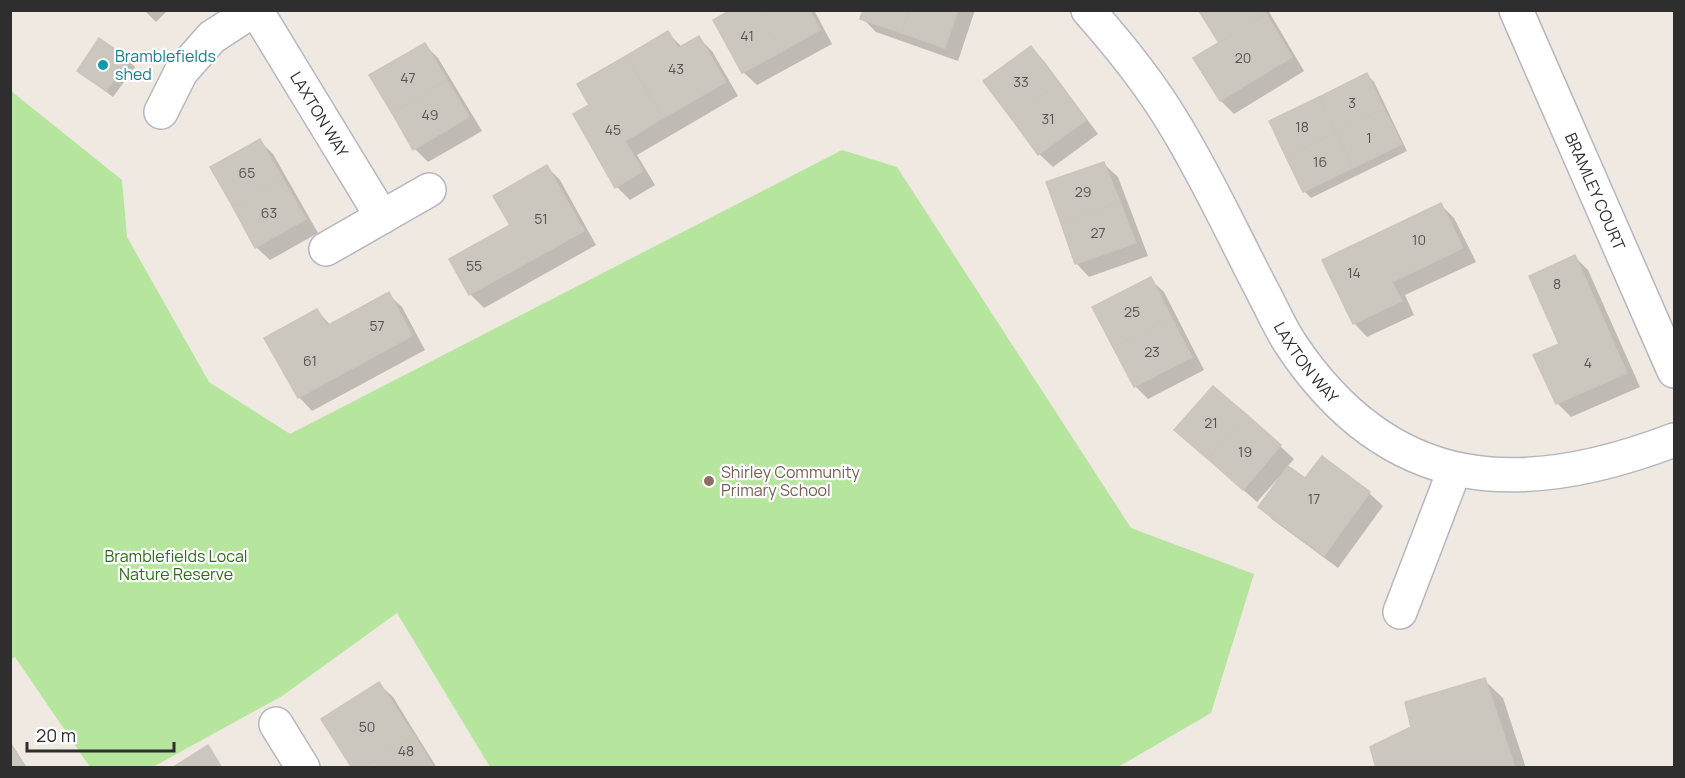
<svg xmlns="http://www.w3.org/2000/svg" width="1685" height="778" font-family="Manrope,sans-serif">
<rect width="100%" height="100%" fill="#efe9e1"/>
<polygon fill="#b6e59e" points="11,91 122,180 127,237 209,382 290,434 842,150 897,167 1131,528 1254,574 1211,713 1118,767 490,767 397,613 282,696 153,767 90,767 15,657 11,659"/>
<g fill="#0003">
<polygon points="144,10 168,10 156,22"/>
<polygon points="734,10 814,10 832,44 757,85 743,72"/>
<polygon points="865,10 975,10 958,61 876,32 862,18"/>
<polygon points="1204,10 1268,10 1304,71 1234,114 1221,101 1221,43 1202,12"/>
<polygon points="668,33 682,47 699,38 712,51 738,96 637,155 655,185 630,200 617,187 591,105"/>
<polygon points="425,45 438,58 482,131 428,162 415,149"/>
<polygon points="1031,48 1044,61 1098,134 1053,167 1039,154"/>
<polygon points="128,60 135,67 113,97 78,71"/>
<polygon points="1367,75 1374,82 1407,151 1311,198 1304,191"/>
<polygon points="260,141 273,154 318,233 270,260 256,247"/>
<polygon points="1104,164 1118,177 1148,256 1089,277 1076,263"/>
<polygon points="547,167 560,180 596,245 484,308 470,294"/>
<polygon points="1441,205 1454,218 1476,262 1405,295 1414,315 1367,337 1354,323"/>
<polygon points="1575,257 1588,270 1640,387 1571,417 1557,403 1561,345"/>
<polygon points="1150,279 1164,292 1204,370 1148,399 1135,386"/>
<polygon points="388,294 402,307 425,350 312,411 299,397 317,310 331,326"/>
<polygon points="1213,388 1280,446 1294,459 1287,467 1306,481 1369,493 1383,506 1338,568 1273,520 1259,507 1281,478 1279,477 1257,502 1190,443"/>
<polygon points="1484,680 1503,698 1526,768 1377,768 1413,728"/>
<polygon points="379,684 393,697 437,768 354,768"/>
<polygon points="10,741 27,768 10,768"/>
</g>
<g fill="#cbc7bf" stroke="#cbc5ba" stroke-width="1.5">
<polygon points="731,10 758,10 781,52 742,73 713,20"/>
<polygon points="758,10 809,10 820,30 781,52"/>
<polygon points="863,10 910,10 902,33 860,19"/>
<polygon points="910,10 958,10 945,48 902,33"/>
<polygon points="1264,10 1266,14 1219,43 1199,11"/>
<polygon points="1266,14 1292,57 1220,101 1193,58"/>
<polygon points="668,31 678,48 699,36 726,82 663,118 626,56"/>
<polygon points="99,38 129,59 106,91 77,71"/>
<polygon points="425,43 447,80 392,113 369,75"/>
<polygon points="1031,46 1059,83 1011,118 983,81"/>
<polygon points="626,56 663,118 625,141 643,171 615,188 573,114 589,105 577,84"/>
<polygon points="1367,73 1384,109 1336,133 1319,97"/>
<polygon points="447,80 469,117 413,150 392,113"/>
<polygon points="1059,83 1086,120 1038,155 1011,118"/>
<polygon points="1319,97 1336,133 1286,157 1269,121"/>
<polygon points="1384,109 1402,144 1353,168 1336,133"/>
<polygon points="1336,133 1353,168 1303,192 1286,157"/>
<polygon points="260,139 283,179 233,207 210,167"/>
<polygon points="1104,162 1120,202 1061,223 1046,182"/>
<polygon points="547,165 584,231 469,295 449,259 510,225 493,196"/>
<polygon points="283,179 306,219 255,248 233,207"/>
<polygon points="1120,202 1136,243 1075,264 1061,223"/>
<polygon points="1441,203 1463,248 1392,282 1402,301 1353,324 1322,260"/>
<polygon points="1575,255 1627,373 1556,404 1533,355 1559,344 1529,276"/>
<polygon points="1151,277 1171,317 1113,347 1092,307"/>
<polygon points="389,292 412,336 298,398 264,338 317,309 327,326"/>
<polygon points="1171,317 1192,357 1134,387 1113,347"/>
<polygon points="1213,386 1247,415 1208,459 1174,430"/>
<polygon points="1247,415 1281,445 1243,490 1208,459"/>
<polygon points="1322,456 1370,492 1324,556 1258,507 1288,466 1305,478"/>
<polygon points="1485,678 1515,768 1376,768 1370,747 1411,727 1405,702"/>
<polygon points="379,682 414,735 362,768 352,768 321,719"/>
<polygon points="414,735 434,768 362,768"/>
<polygon points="10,744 26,768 10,768"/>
<polygon points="208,745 222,768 172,768"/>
</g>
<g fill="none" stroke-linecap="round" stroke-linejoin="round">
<g stroke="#b4b7c1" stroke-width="36">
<g id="minor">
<path id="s1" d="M256,10L382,217"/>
<path id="s2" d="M1088,10C1119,45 1149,82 1173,122C1207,177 1234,237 1264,294C1273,311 1281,330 1292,346C1391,493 1520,499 1674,440"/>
<path id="s3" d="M1516,10L1674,371"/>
<polyline points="161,112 181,72 212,37 254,10"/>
<polyline points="326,249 429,190"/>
<polyline points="1400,612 1454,471"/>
<polyline points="276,724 303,768"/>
</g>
</g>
<use href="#minor" stroke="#fff" stroke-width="33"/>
</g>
<circle fill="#0f9aa8" stroke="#fff" stroke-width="2" cx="103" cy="65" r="6"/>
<circle fill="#8d6e63" stroke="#fff" stroke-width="2" cx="709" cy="481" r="6"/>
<g text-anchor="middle" stroke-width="4.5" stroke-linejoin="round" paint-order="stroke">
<g font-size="14" fill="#555452">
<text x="747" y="41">41</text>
<text x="1243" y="63">20</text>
<text x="676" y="74">43</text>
<text x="408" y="83">47</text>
<text x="1021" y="87">33</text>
<text x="1352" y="108">3</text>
<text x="430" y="120">49</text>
<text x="1048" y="124">31</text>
<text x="1302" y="132">18</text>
<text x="613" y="135">45</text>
<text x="1369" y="143">1</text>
<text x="1320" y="167">16</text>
<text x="247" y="178">65</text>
<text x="1083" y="197">29</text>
<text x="269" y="218">63</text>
<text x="541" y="224">51</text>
<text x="1098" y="238">27</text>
<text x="1419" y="245">10</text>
<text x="474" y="271">55</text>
<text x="1354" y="278">14</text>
<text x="1557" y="289">8</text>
<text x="1132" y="317">25</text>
<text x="377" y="331">57</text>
<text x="1152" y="357">23</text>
<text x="310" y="366">61</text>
<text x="1588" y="368">4</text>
<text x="1211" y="428">21</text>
<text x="1245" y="457">19</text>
<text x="1314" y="504">17</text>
<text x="367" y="732">50</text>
<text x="406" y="756">48</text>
</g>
<g font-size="16" fill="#0d838f" stroke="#fff" text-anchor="start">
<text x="115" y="62">Bramblefields<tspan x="115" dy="18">shed</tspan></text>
</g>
<g font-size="16" fill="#2e2e2e" stroke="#fff">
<text dy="6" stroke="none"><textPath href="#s1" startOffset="122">LAXTON WAY</textPath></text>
<text dy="6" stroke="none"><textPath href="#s3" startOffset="198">BRAMLEY COURT</textPath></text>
<text dy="6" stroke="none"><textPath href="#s2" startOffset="416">LAXTON WAY</textPath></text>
</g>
<g font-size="16" fill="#785e54" stroke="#fff" text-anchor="start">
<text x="721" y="478">Shirley Community<tspan x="721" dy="18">Primary School</tspan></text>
</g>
<g font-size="16" fill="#2c6e1b" stroke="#fff">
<text x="176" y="562">Bramblefields Local<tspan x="176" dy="18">Nature Reserve</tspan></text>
</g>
</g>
<rect width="1685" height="778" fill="none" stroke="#2e2e2e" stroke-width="24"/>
<path d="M27 742v9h147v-9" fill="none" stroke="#2e2e2e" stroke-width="3"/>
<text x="36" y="742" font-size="18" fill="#2e2e2e" stroke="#ffffff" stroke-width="4.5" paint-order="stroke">20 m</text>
</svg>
